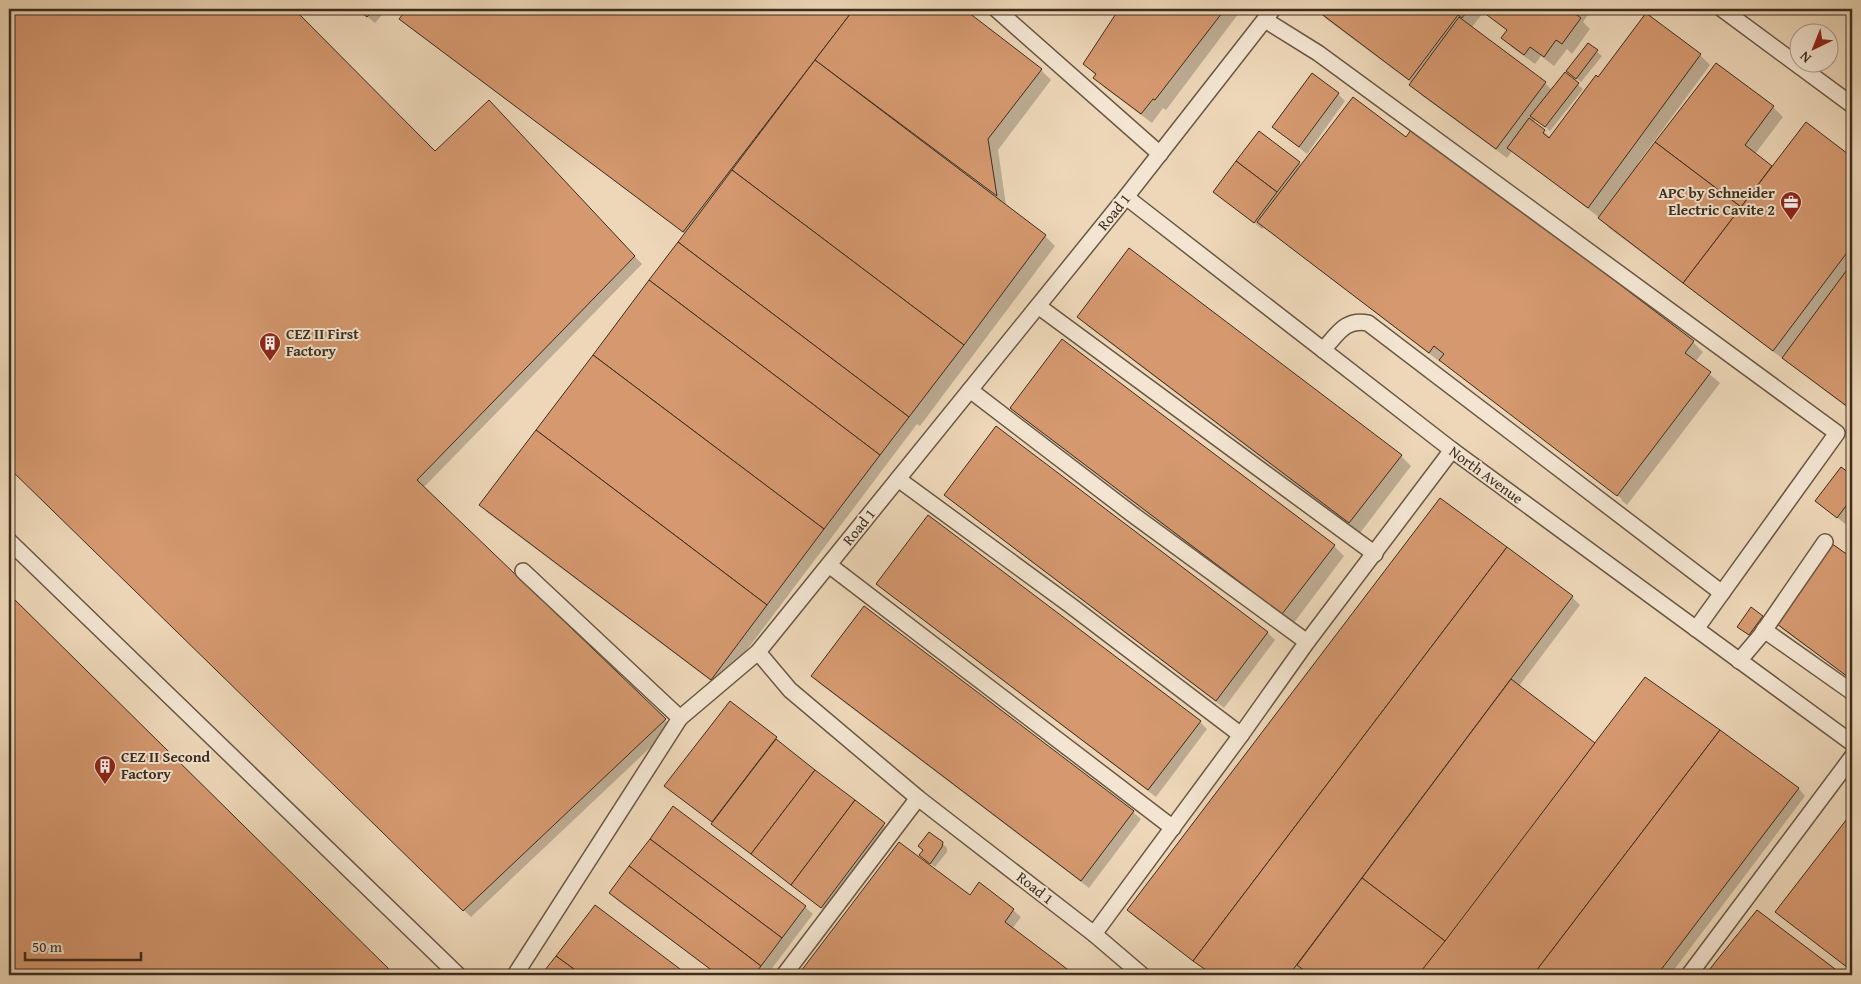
<svg xmlns="http://www.w3.org/2000/svg" width="1861" height="984" font-family="'Gentium Book Plus',serif">
<rect width="100%" height="100%" fill="#edd7b8"/>
<filter id="stains"><feTurbulence type="fractalNoise" baseFrequency=".004" numOctaves="4"/><feColorMatrix values="0 0 0 0 .2 0 0 0 0 .09 0 0 0 0 .02 0 0 0 .5 -.17"/></filter>
<radialGradient id="worn" r=".72"><stop offset=".6" stop-color="#630" stop-opacity="0"/><stop offset="1" stop-color="#630" stop-opacity=".3"/></radialGradient>
<g fill="#0003">
<polygon points="9,9 292,9 435,152 497,110 642,264 423,488 672,727 471,917 9,467"/>
<polygon points="358,9 387,9 375,23"/>
<polygon points="409,9 853,9 855,10 856,9 962,9 1041,70 1051,80 998,150 1006,205 1045,236 1055,246 920,426 917,424 719,687 488,513 481,505 685,234 408,26 401,19"/>
<polygon points="1121,9 1242,9 1166,110 1163,108 1152,123 1105,88 1095,78 1096,76 1085,64"/>
<polygon points="1316,9 1592,9 1583,22 1590,29 1572,54 1567,49 1554,66 1541,56 1535,64 1513,48 1503,38 1508,31 1484,12 1471,28 1545,83 1552,90 1565,74 1583,89 1550,131 1536,119 1533,123 1551,138 1599,79 1646,15 1700,55 1710,65 1638,163 1640,164 1773,107 1783,117 1755,154 1772,168 1806,123 1852,159 1852,411 1609,228 1600,218 1512,151 1507,158 1421,95 1411,85 1412,83 1326,19"/>
<polygon points="1841,9 1852,9 1852,17"/>
<polygon points="1589,45 1602,56 1581,82 1573,76"/>
<polygon points="1338,94 1345,101 1307,154 1273,127"/>
<polygon points="1406,139 1693,342 1703,352 1695,362 1720,383 1627,505 1621,500 1622,499 1450,367 1450,369 1441,360 1440,362 1264,227 1262,229 1215,192 1299,163 1302,166"/>
<polygon points="1079,317 1401,456 1411,466 1360,533 1089,327"/>
<polygon points="1012,408 1334,546 1344,556 1293,624 1022,418"/>
<polygon points="997,428 1268,633 1275,640 1224,708 953,502 946,495"/>
<polygon points="1841,468 1852,477 1852,515 1845,524 1817,501"/>
<polygon points="1440,500 1572,597 1580,605 1519,686 1595,745 1798,788 1805,796 1670,975 1310,975 1305,971 1302,975 1214,975 1136,918 1128,910"/>
<polygon points="1832,544 1852,560 1852,680 1782,629 1775,621"/>
<polygon points="878,584 1200,722 1207,729 1156,797 885,591"/>
<polygon points="9,596 393,975 9,975"/>
<polygon points="864,608 1133,812 1141,819 1089,888 820,684 812,676"/>
<polygon points="1762,616 1767,621 1754,639 1738,627"/>
<polygon points="730,703 776,738 784,746 783,747 892,832 829,914 720,831 713,823 674,793"/>
<polygon points="1850,816 1852,818 1852,971 1777,912"/>
<polygon points="899,843 970,897 1013,910 1021,917 1012,929 1073,975 800,975"/>
<polygon points="942,843 947,848 947,852 935,867 926,860 924,851"/>
<polygon points="611,893 805,907 813,914 767,975 718,975 618,901"/>
<polygon points="595,906 686,975 543,975"/>
<polygon points="1757,912 1841,975 1706,975"/>
</g>
<g fill="#d5986f" stroke="#3e2d1d">
<polygon points="9,9 294,9 435,151 489,100 635,256 417,480 666,719 463,911 9,468"/>
<polygon points="357,9 374,9 367,17"/>
<polygon points="407,9 854,9 683,232 399,19"/>
<polygon points="854,9 964,9 1042,69 988,139 997,196 815,60"/>
<polygon points="1119,9 1225,9 1155,100 1153,99 1141,114 1093,78 1096,74 1083,64"/>
<polygon points="1315,9 1469,9 1462,18 1458,15 1409,80"/>
<polygon points="1479,9 1576,9 1573,12 1581,18 1562,44 1556,40 1544,57 1530,47 1524,55 1501,38 1507,30"/>
<polygon points="1646,13 1701,54 1588,208 1507,148 1529,118 1545,130 1543,133 1549,138 1596,75 1598,77"/>
<polygon points="1459,17 1546,82 1496,149 1409,85"/>
<polygon points="1588,43 1598,50 1576,79 1566,71"/>
<polygon points="815,60 1046,235 964,345 732,170"/>
<polygon points="1716,63 1774,106 1745,145 1772,166 1741,207 1655,142"/>
<polygon points="1565,72 1579,83 1545,127 1530,116"/>
<polygon points="1312,73 1339,93 1299,147 1272,127"/>
<polygon points="1353,97 1406,137 1413,127 1694,341 1685,353 1711,372 1617,496 1439,360 1444,354 1434,346 1429,353 1257,222"/>
<polygon points="1806,122 1852,157 1852,246 1773,351 1683,283"/>
<polygon points="1259,131 1300,162 1277,192 1236,161"/>
<polygon points="1655,142 1741,207 1683,283 1598,218"/>
<polygon points="1236,161 1277,192 1254,223 1213,192"/>
<polygon points="732,170 964,345 909,417 678,242"/>
<polygon points="678,242 909,417 880,455 649,280"/>
<polygon points="1129,248 1402,455 1349,523 1077,317"/>
<polygon points="1852,263 1852,410 1782,358"/>
<polygon points="649,280 880,455 824,529 593,355"/>
<polygon points="1062,339 1335,545 1282,614 1010,408"/>
<polygon points="593,355 824,529 767,605 536,430"/>
<polygon points="996,426 1268,632 1216,701 944,495"/>
<polygon points="536,430 767,605 711,680 479,505"/>
<polygon points="1841,467 1852,475 1852,498 1837,518 1815,501"/>
<polygon points="1440,498 1507,547 1193,961 1127,910"/>
<polygon points="928,515 1201,721 1148,790 876,584"/>
<polygon points="1831,543 1852,558 1852,680 1773,621"/>
<polygon points="1507,547 1573,596 1289,975 1213,975 1193,961"/>
<polygon points="9,594 395,975 9,975"/>
<polygon points="864,606 1134,811 1081,881 811,676"/>
<polygon points="1751,607 1763,616 1749,635 1737,627"/>
<polygon points="1645,677 1720,730 1533,975 1418,975"/>
<polygon points="1511,679 1595,743 1445,941 1362,878"/>
<polygon points="730,701 777,737 712,822 664,786"/>
<polygon points="1720,730 1799,788 1657,975 1533,975"/>
<polygon points="776,739 815,770 751,854 711,824"/>
<polygon points="815,770 855,800 791,885 751,854"/>
<polygon points="855,800 885,823 821,908 791,885"/>
<polygon points="673,806 806,906 782,938 650,839"/>
<polygon points="1850,815 1852,817 1852,971 1775,912"/>
<polygon points="929,832 943,842 942,847 930,864 919,855 923,850 918,846"/>
<polygon points="650,839 782,938 761,966 629,866"/>
<polygon points="899,842 970,895 979,882 1014,909 1005,922 1075,975 798,975"/>
<polygon points="629,866 761,966 754,975 718,975 609,893"/>
<polygon points="1362,878 1445,941 1418,975 1310,975 1297,965"/>
<polygon points="595,905 688,975 582,975 556,956"/>
<polygon points="1757,910 1843,975 1705,975"/>
<polygon points="556,956 582,975 541,975"/>
</g>
<g fill="none" stroke-linecap="round" stroke-linejoin="round">
<g stroke="#6a5844" stroke-width="18">
<g id="minor">
<polyline points="996,9 1160,154"/>
<polyline points="1722,9 1852,105"/>
<polyline points="1265,20 1318,53 1837,433 1696,629"/>
<polyline points="1126,197 1452,450 1852,743"/>
<polyline points="1038,306 1375,554"/>
<path d="M1323,350C1337,335 1345,318 1368,323L1722,593"/>
<polyline points="970,390 1132,514 1307,642"/>
<polyline points="898,479 1070,605 1241,735"/>
<polyline points="9,541 458,975"/>
<polyline points="829,565 1173,828"/>
<polyline points="523,571 680,718"/>
<polyline points="1764,630 1852,692"/>
<polyline points="758,652 790,690 918,798 1094,934 1142,975"/>
<polyline points="1739,661 1761,635 1825,542"/>
<polyline points="1094,934 1241,735 1307,642 1452,450"/>
<polyline points="515,975 680,718 758,652 1126,197 1273,9"/>
<polyline points="784,975 918,798"/>
<polyline points="1689,975 1852,757"/>
</g>
</g>
<use href="#minor" stroke="#f3e5d1" stroke-width="15"/>
</g>
<defs>
<g id="office-pin" transform="scale(1.125)"><path d="M0 17L-7.5 6A9.5 9.5 0 1 1 7.5 6Z" fill="#8f2418" stroke="#f3e5d1"/><path d="M-6-3h4V-5.5h4V-3h4V5H-6ZM-1-4.5V-3h2v-1.5ZM-6 0V1H6V0Z" fill="#fff"/></g>
<g id="building-pin" transform="scale(1.125)"><path d="M0 17L-7.5 6A9.5 9.5 0 1 1 7.5 6Z" fill="#8f2418" stroke="#f3e5d1"/><path d="M-4-6H4V6H1V3H-1V6H-4ZM-2.5-4.3h1.7v1.8h-1.7ZM.8-4.3h1.7v1.8H.8ZM-2.5-1h1.7V.8h-1.7ZM.8-1h1.7V.8H.8Z" fill="#fff"/></g>
</defs>
<g fill-rule="evenodd">
<use href="#office-pin" x="1791" y="202"/>
<use href="#building-pin" x="270" y="343"/>
<use href="#building-pin" x="105" y="766"/>
</g>
<g text-anchor="middle" stroke-width="4" stroke-linejoin="round" paint-order="stroke">
<g font-size="15" font-weight="bold" fill="#3e2d1d" stroke="#f3e5d1" text-anchor="start">
<text x="1775" y="198" text-anchor="end">APC by Schneider<tspan x="1775" dy="17">Electric Cavite 2</tspan></text>
<text x="286" y="339">CEZ II First<tspan x="286" dy="17">Factory</tspan></text>
<text x="121" y="762">CEZ II Second<tspan x="121" dy="17">Factory</tspan></text>
</g>
<g font-size="15" fill="#3e2d1d" stroke="#f3e5d1">
<text transform="translate(1114 212) rotate(-51)" y="5">Road 1</text>
<text transform="translate(1486 475) rotate(36)" y="5">North Avenue</text>
<text transform="translate(859 527) rotate(-51)" y="5">Road 1</text>
<text transform="translate(1035 888) rotate(38)" y="5">Road 1</text>
</g>
</g>
<rect width="1861" height="984" fill="none" stroke="#edd7b8" stroke-width="30"/>
<rect x="10" y="10" width="1841" height="964" fill="none" stroke="#3e2d1d" stroke-width="2.5"/>
<rect x="15" y="15" width="1831" height="954" fill="none" stroke="#3e2d1d"/>
<g transform="translate(1814 48) rotate(223)"><circle r="24" fill="#f3e5d1" stroke="#ab9b89"/>
<path d="M0-4L9 19L0 12L-9 19Z" fill="#8f2418"/>
<text y="-8" font-size="14" font-weight="bold" text-anchor="middle" fill="#3e2d1d">N</text>
</g>
<path d="M25 952v8h116v-8" fill="none" stroke="#3e2d1d" stroke-width="2.5"/>
<text x="32" y="952" font-size="15" fill="#3e2d1d" stroke="#f3e5d1" stroke-width="4" paint-order="stroke">50 m</text>
<rect width="100%" height="100%" filter="url(#stains)"/>
<rect width="100%" height="100%" fill="url(#worn)"/>
</svg>
